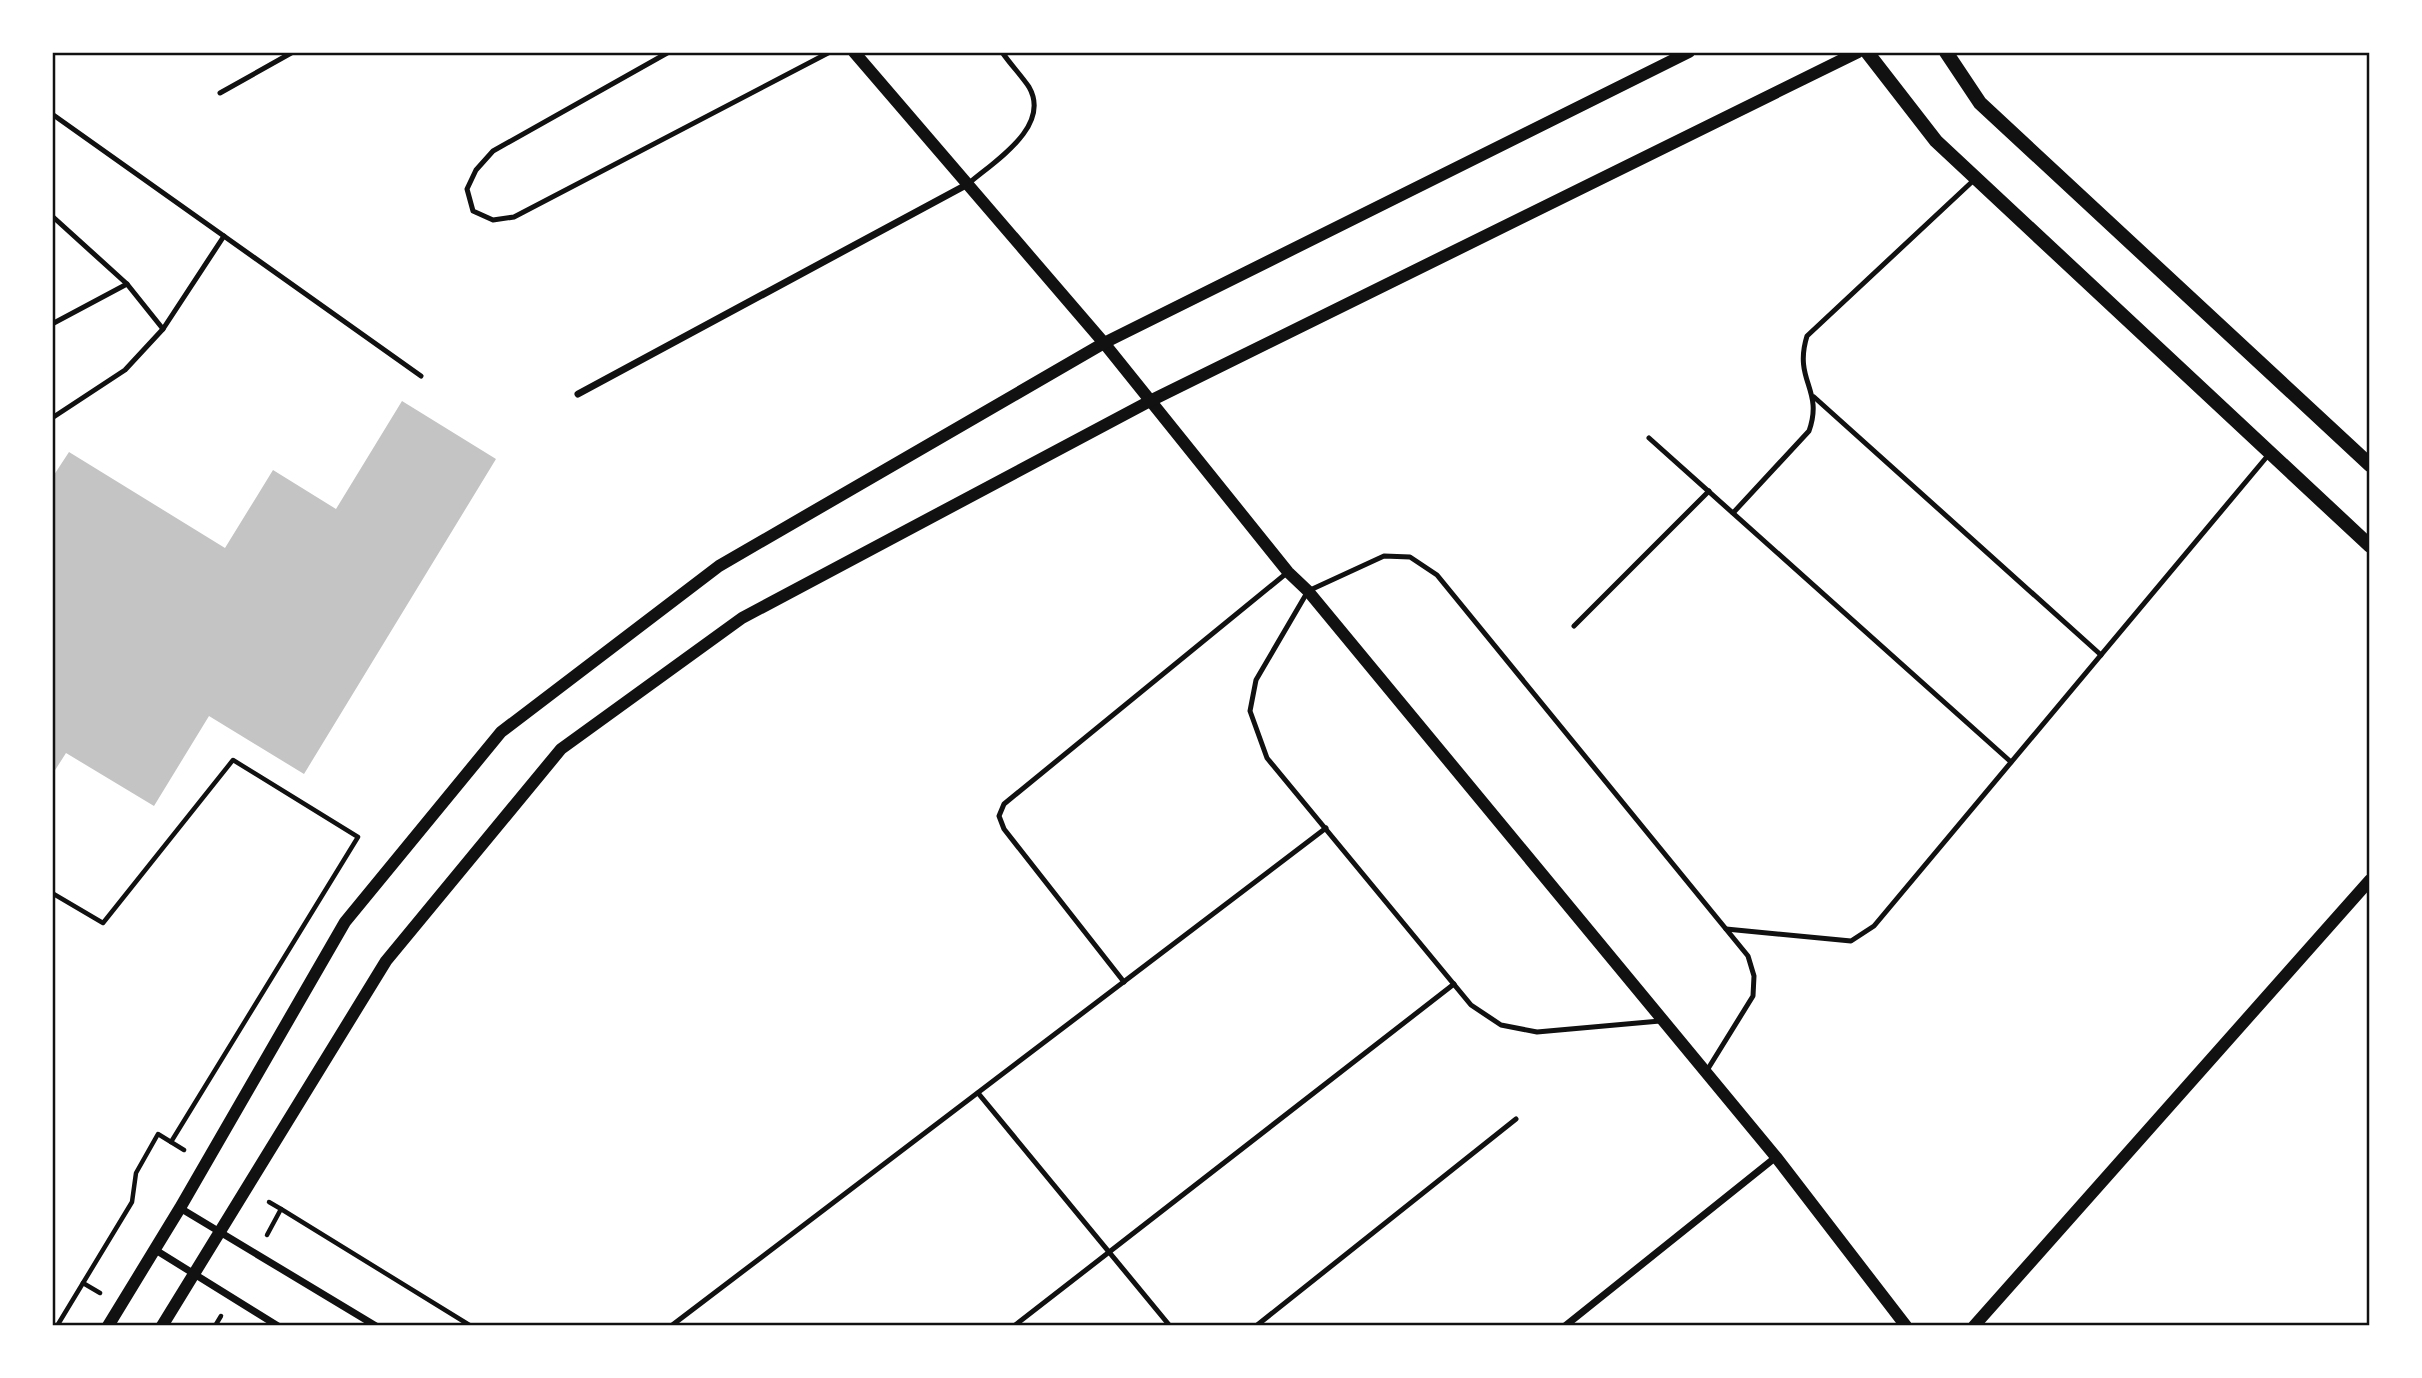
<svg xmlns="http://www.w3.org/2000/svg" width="2422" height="1378" font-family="'Libre Baskerville',serif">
<rect width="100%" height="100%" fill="#fff"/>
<polygon fill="#c4c4c4" points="402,401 496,459 304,774 209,716 154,806 66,753 52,775 52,478 69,452 225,548 273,470 336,509"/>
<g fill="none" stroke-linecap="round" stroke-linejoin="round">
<g stroke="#111" stroke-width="4.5">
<polyline points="52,893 103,923 233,760 358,837 171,1142"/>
<polyline points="281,1209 471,1326"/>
<polyline points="267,1235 281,1209 269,1202"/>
<polyline points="100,1293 83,1283 132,1202 136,1173 158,1134 184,1150"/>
<polyline points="57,1326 83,1283"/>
<polyline points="215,1326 221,1316"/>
</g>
<g stroke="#111" stroke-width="5">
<polyline points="669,52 493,151 476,170 467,189 473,211 493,220 514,217 830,52"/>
<polyline points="220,93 293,52"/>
<polyline points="52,114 421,376"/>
<path d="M968,184C993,162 1052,127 1029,87C1021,75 1010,64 1002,52"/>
<polyline points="52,216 127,284 163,329"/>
<polyline points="52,324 127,284"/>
<polyline points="1814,397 2101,655"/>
<polyline points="52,418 125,370 163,329 224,236"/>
<polyline points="1649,438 2011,762"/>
<path d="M1733,513L1809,431C1824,389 1793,381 1807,336L1975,179"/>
<polyline points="1574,626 1709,491"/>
<polyline points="1726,929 1851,941 1874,926 2270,453"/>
<polyline points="1124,982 1004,829 999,816 1004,804 1288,572"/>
<polyline points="1660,1021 1537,1032 1501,1025 1471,1005 1267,758 1250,711 1256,680 1308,591 1384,556 1410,557 1437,575 1748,956 1754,976 1753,996 1706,1072"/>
<polyline points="978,1093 1170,1326"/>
<polyline points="671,1326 1326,828"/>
<polyline points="1014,1326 1454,984"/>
<polyline points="1256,1326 1516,1119"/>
</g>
<g stroke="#111" stroke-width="7">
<polyline points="578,394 968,184"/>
<polyline points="180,1208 376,1326"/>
<polyline points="154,1249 278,1326"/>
<polyline points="1565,1326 1776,1157"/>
</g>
<g stroke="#111" stroke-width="12">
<polyline points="854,52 1104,343 1288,572 1308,591 1776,1157 1906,1326"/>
<polyline points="108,1326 180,1208 345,922 501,732 719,566 1104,343 1689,52"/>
<polyline points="162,1326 386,961 561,749 742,618 1150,401 1858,52"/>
<polyline points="1974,1326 2370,880"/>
</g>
<g stroke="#111" stroke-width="14">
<polyline points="1867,52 1936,141 2370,546"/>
<polyline points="1946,52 1980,103 2370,465"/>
</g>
</g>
<rect width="2422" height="1378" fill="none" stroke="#ffffff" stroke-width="108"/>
<rect x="54" y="54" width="2314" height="1270" fill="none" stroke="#111" stroke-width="2.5"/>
</svg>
